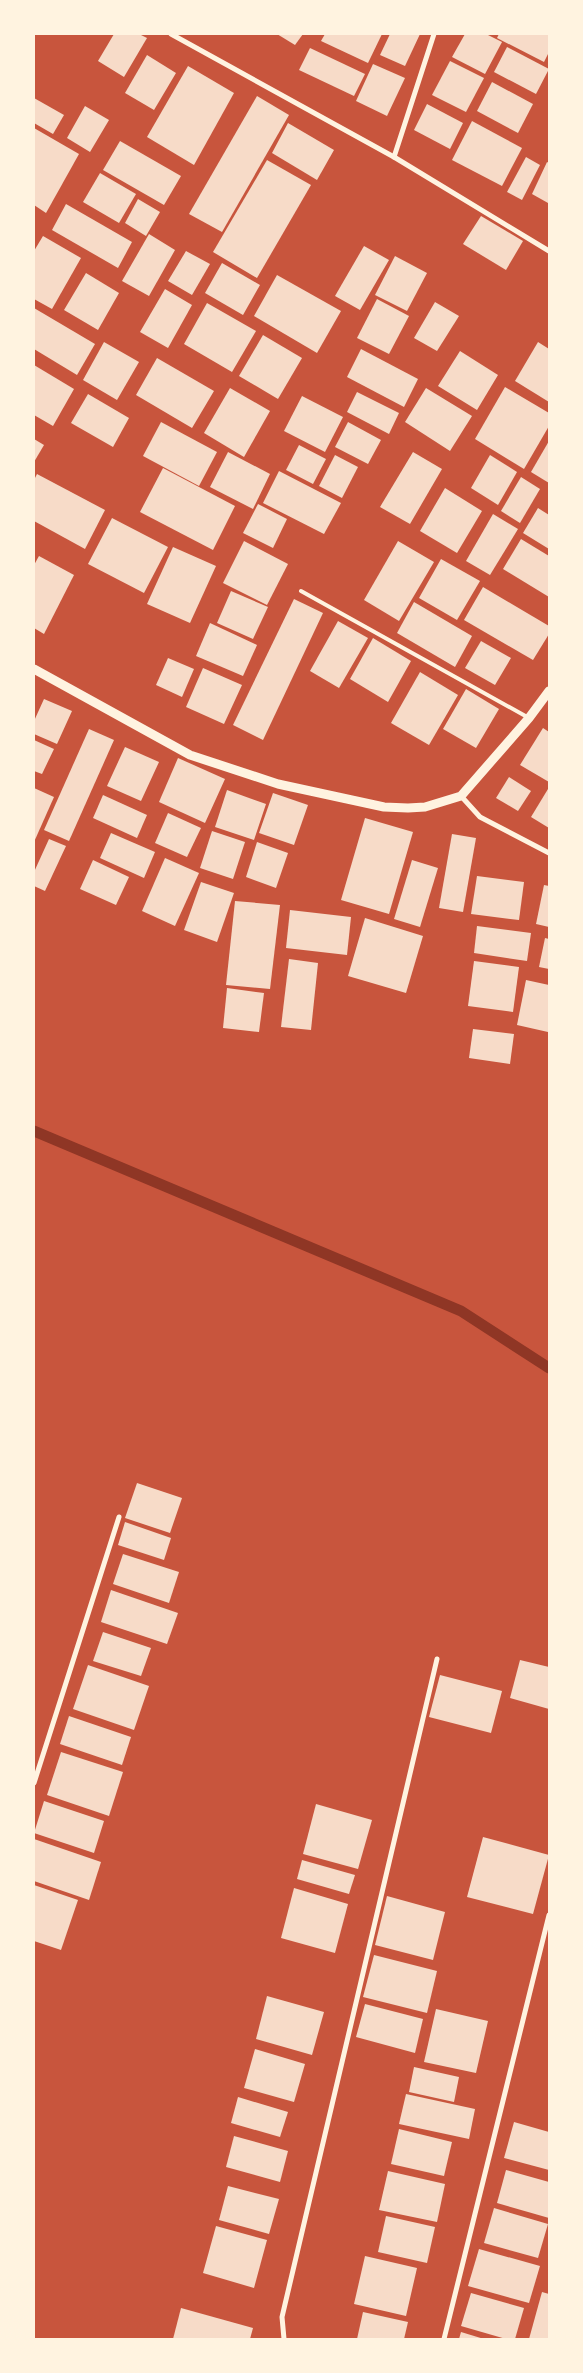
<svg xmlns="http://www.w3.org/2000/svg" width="583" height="2373" font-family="Quicksand,sans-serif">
<rect width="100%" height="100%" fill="#c8553d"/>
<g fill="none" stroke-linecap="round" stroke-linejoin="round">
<polyline stroke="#8f3625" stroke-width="11" points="34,1131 461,1311 549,1368"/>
</g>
<g fill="#f7dbc8">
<polygon points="114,34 139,34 147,38 124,77 98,61"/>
<polygon points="277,34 303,34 295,45"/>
<polygon points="325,34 382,34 368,63 321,41"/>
<polygon points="390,34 420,34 405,66 380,55"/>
<polygon points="465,34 486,34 502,42 485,74 452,57"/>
<polygon points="499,34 549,34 549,52 544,62 497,38"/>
<polygon points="507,47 549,69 536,94 494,72"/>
<polygon points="310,48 365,74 354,96 299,70"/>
<polygon points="147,55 176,73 154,110 125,93"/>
<polygon points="450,61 484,78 466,112 432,95"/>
<polygon points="373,64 405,78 387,116 356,101"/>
<polygon points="188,66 234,93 194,165 147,137"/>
<polygon points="492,82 533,104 518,133 477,111"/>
<polygon points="257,96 289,115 222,232 189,214"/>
<polygon points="34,98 64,115 53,134 34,123"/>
<polygon points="427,104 463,123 450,149 414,130"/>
<polygon points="85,106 109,120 90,152 67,138"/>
<polygon points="472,121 522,148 502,186 452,160"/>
<polygon points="288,123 334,150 317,180 272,153"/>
<polygon points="34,128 79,154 46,213 34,205"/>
<polygon points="120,141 181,176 164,205 103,170"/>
<polygon points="526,157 540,165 522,200 507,192"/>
<polygon points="267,160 311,185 257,278 213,252"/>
<polygon points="547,162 549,163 548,203 532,194"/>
<polygon points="100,173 136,194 119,223 83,202"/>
<polygon points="138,199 160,212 146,236 125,223"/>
<polygon points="66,204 132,242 118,268 52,230"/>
<polygon points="481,216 523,241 506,270 463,244"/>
<polygon points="149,234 175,250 149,296 122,281"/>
<polygon points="43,236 81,258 52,309 34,299 34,251"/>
<polygon points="364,246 389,260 360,310 335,296"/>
<polygon points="186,251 210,264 192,295 168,281"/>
<polygon points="395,256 427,273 407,311 375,295"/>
<polygon points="222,263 260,285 243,315 205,293"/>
<polygon points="86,273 119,293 98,330 64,310"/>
<polygon points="277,275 341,311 317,353 254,316"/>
<polygon points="165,289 192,305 168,348 140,332"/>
<polygon points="377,299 409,316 389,354 357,338"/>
<polygon points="435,302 459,316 437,351 414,338"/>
<polygon points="207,303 256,331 232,372 184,344"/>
<polygon points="34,308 95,344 77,375 34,349"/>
<polygon points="263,335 302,358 278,399 239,376"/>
<polygon points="104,342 139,362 117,400 83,380"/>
<polygon points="538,342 549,349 549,402 515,381"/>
<polygon points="361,349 418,379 404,407 347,377"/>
<polygon points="460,351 498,375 477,410 438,386"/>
<polygon points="157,358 214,391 192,428 136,395"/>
<polygon points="34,365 74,389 53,426 34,415"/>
<polygon points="505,387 549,413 549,426 524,469 475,439"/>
<polygon points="230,388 270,411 244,457 204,433"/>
<polygon points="426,388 472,416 450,451 405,422"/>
<polygon points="357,392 399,413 389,434 347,412"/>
<polygon points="88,394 129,418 113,447 71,423"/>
<polygon points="302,396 343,417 325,452 284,431"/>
<polygon points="161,422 217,452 199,486 143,456"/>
<polygon points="348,422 381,440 368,464 335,447"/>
<polygon points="34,439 44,445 34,462"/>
<polygon points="549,441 549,483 531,472"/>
<polygon points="299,445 326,459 313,484 286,470"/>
<polygon points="228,452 270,474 253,509 210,487"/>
<polygon points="413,452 442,469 410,524 380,507"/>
<polygon points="335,455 358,467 342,498 319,486"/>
<polygon points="490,455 517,472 498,505 471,488"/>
<polygon points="163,468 235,506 213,550 140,512"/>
<polygon points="279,471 341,503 324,534 263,503"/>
<polygon points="37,474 105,510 85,549 34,521 34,480"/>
<polygon points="521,477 540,489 520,523 501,511"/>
<polygon points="445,488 482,511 457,553 420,531"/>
<polygon points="258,504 287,519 273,548 243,533"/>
<polygon points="538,508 549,515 549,549 523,533"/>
<polygon points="493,514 518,529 490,575 466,561"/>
<polygon points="112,518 168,547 144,593 88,564"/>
<polygon points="521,539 549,556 549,597 503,569"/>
<polygon points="244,541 288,564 267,605 223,583"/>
<polygon points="398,541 434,562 399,621 364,600"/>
<polygon points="173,547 216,566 190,623 147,604"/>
<polygon points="39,556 74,575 44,634 34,628 34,565"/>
<polygon points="441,559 480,581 457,620 419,598"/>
<polygon points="483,587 549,626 549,634 533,660 464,620"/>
<polygon points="231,591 268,607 253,639 217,623"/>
<polygon points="294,599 323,613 263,740 233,725"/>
<polygon points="414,602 472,636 455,667 397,633"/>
<polygon points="338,621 368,638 339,688 310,671"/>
<polygon points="210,623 257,645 243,676 196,656"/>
<polygon points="373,638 411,661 388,702 350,679"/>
<polygon points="481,641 511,658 495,685 465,668"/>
<polygon points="168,658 194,669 182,697 156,685"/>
<polygon points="203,668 242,685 224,724 186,707"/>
<polygon points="420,672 458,695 429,745 391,723"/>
<polygon points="466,689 499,709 476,748 443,729"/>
<polygon points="44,699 72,711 57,744 34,734 34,721"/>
<polygon points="543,728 549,732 549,782 520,765"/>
<polygon points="89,729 114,740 69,841 44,830"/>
<polygon points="34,740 54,749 42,774 34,771"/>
<polygon points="125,747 159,762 141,801 107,786"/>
<polygon points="178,758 225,779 205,823 159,802"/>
<polygon points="509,777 531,791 518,811 496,798"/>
<polygon points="34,788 54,797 34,842"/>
<polygon points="548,789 549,790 549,828 531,817"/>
<polygon points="227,790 266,804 254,840 215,827"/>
<polygon points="273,793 308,805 294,845 259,833"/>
<polygon points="103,795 147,815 137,838 93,818"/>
<polygon points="168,813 201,828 187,857 155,843"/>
<polygon points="365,818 413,832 389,914 341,900"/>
<polygon points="212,831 245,842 233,879 200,868"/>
<polygon points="111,833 155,852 144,878 100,858"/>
<polygon points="452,834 476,838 463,912 439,908"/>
<polygon points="49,839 66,846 45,891 34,886 34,872"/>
<polygon points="257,842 288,853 276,888 246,877"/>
<polygon points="165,858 199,873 175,926 142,911"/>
<polygon points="93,860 129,877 116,905 80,889"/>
<polygon points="412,860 438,868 420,927 394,919"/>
<polygon points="477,876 524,882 519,920 471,914"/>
<polygon points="201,882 234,893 217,942 184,930"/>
<polygon points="544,885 549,886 549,927 536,924"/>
<polygon points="235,901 280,905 270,989 226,985"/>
<polygon points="290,910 351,917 347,955 286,948"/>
<polygon points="365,918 423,936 406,993 348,976"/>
<polygon points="477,926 531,933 527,961 474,953"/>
<polygon points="545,938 549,939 549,969 539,967"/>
<polygon points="289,959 318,963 311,1030 281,1027"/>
<polygon points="474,961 519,967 513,1012 468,1006"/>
<polygon points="526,980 549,985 548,1032 517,1025"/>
<polygon points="227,988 264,993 259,1032 223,1028"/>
<polygon points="473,1029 514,1034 510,1064 469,1058"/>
<polygon points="137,1483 182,1498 170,1533 125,1518"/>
<polygon points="125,1522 171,1538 164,1560 118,1545"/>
<polygon points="123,1554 179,1572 169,1603 113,1584"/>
<polygon points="111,1590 178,1613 167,1644 101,1622"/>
<polygon points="103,1632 151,1648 141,1676 93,1661"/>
<polygon points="520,1660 549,1667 549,1709 510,1698"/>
<polygon points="88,1665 149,1686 134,1730 73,1709"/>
<polygon points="440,1675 502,1691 491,1733 429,1717"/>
<polygon points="69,1716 131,1737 122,1765 60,1744"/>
<polygon points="61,1752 123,1772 109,1816 47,1795"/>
<polygon points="44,1801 104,1821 94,1853 34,1833"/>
<polygon points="316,1804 372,1820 358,1869 303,1854"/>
<polygon points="483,1837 549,1855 533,1914 467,1897"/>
<polygon points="34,1839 101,1862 89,1900 34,1881"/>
<polygon points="302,1860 355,1875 349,1894 297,1879"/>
<polygon points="34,1885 78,1900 61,1950 34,1941"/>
<polygon points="294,1888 348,1904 335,1953 281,1938"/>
<polygon points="387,1896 445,1912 433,1960 375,1945"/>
<polygon points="374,1955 437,1971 427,2013 363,1997"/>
<polygon points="267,1996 324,2012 312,2055 256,2039"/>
<polygon points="365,2004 423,2019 415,2053 356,2037"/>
<polygon points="436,2009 488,2021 476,2073 424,2062"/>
<polygon points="255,2049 305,2064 294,2102 244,2088"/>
<polygon points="414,2067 459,2077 454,2102 409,2092"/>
<polygon points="406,2094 475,2109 469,2139 399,2124"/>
<polygon points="238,2097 288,2112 280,2137 231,2123"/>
<polygon points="514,2122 549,2132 549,2170 504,2158"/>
<polygon points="399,2129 452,2142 444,2176 391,2164"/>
<polygon points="234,2136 288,2151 280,2182 226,2167"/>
<polygon points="506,2170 549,2182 549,2218 497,2203"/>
<polygon points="388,2171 445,2184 437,2222 379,2210"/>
<polygon points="228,2186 279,2199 269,2234 219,2220"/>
<polygon points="494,2208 548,2224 538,2258 484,2243"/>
<polygon points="386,2216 435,2227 427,2263 378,2252"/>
<polygon points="216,2226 267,2240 254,2288 203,2273"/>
<polygon points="479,2249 540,2266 529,2303 468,2286"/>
<polygon points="365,2256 417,2268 406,2316 354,2304"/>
<polygon points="542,2292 549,2294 549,2339 529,2339"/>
<polygon points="471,2293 524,2308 515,2339 506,2339 461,2326"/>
<polygon points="181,2308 253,2328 250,2339 173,2339"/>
<polygon points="363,2312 408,2322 404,2339 357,2339"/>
<polygon points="461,2332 484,2339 459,2339"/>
</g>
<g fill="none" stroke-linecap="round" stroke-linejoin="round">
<polyline stroke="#fff3e0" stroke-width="4" points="301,591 529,718"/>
<g stroke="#fff3e0" stroke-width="5">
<polyline points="171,34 394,157 549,251"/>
<polyline points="394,157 434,34"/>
<polyline points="461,796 480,817 549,853"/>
<polyline points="34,1783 119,1517"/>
<polyline points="284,2339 282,2317 437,1659"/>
<polyline points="444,2339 549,1915"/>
</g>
<polyline stroke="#fff3e0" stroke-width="9" points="34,669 190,755 278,784 384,807 408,808 425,807 461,796 529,718 549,691"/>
</g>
<rect width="583" height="2373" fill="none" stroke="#fff3e0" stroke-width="70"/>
</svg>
